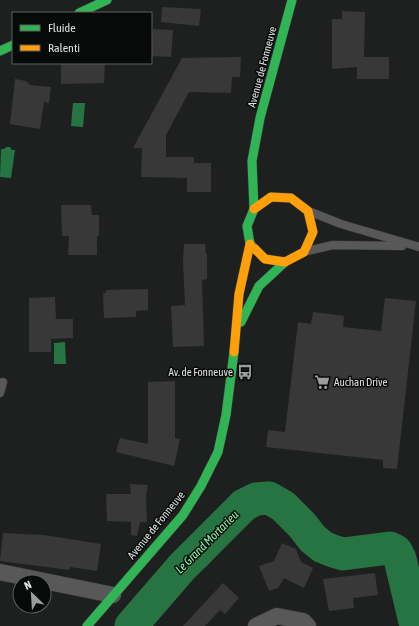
<svg xmlns="http://www.w3.org/2000/svg" width="419" height="626" font-family="'Asap Condensed',sans-serif">
<rect width="100%" height="100%" fill="#1e201f"/>
<g fill="#277443">
<polygon points="73,103 85,103 83,127 71,126"/>
<polygon points="6,147 10,147 12,150 15,150 11,178 0,177 1,149 4,149"/>
<polygon points="65,342 66,364 54,364 54,343"/>
<polygon points="213,544 220,551 206,567 199,561"/>
</g>
<g fill="none" stroke-linecap="round" stroke-linejoin="round">
<polyline stroke="#277443" stroke-width="33" points="131,626 182,567 244,505 256,499 269,498 283,506 302,525 313,539 323,547 333,551 343,554 390,548 396,551 400,559 416,626"/>
</g>
<g fill="#373837">
<polygon points="162,7 201,9 199,26 161,22"/>
<polygon points="342,11 365,12 364,57 389,57 389,79 357,79 357,67 332,69 332,19 342,19"/>
<polygon points="153,29 173,30 171,57 152,56"/>
<polygon points="241,57 240,77 232,77 231,93 189,92 166,135 166,157 194,157 194,163 211,163 211,192 187,192 187,178 141,177 142,148 133,148 182,58"/>
<polygon points="61,63 105,63 104,83 61,84"/>
<polygon points="15,79 26,81 30,85 51,87 49,103 44,102 40,129 10,124"/>
<polygon points="61,205 91,205 92,215 99,215 99,236 97,236 97,255 68,255 69,236 62,236"/>
<polygon points="184,244 205,244 206,254 207,254 207,279 202,280 204,346 173,347 171,306 185,305 183,260"/>
<polygon points="148,289 148,310 136,311 136,317 104,318 103,293 106,293 106,290"/>
<polygon points="55,297 56,319 73,319 73,338 51,339 51,352 29,352 29,298"/>
<polygon points="385,298 416,301 397,469 383,468 383,460 266,447 268,430 285,432 298,322 311,324 313,312 344,316 343,327 381,331"/>
<polygon points="175,381 175,438 180,439 174,466 116,452 120,438 148,444 148,382"/>
<polygon points="130,484 148,485 146,495 147,522 140,522 137,536 131,535 131,522 107,521 106,494 131,494"/>
<polygon points="3,533 44,535 101,544 97,571 70,567 69,570 0,561"/>
<polygon points="282,543 296,549 301,562 313,568 304,588 284,578 278,588 269,591 259,566 274,561"/>
<polygon points="375,573 378,595 353,598 354,608 329,611 323,579"/>
<polygon points="223,583 239,598 225,614 220,610 205,626 183,626"/>
</g>
<g fill="none" stroke-linecap="round" stroke-linejoin="round">
<g stroke="#3b3d3c" stroke-width="9">
<g id="lane">
<polyline points="311,212 341,224 419,247"/>
<polyline points="307,251 333,245 402,246"/>
<polyline points="0,393 3,382"/>
</g>
</g>
<g stroke="#3b3d3c" stroke-width="17">
<g id="street">
<polyline points="0,572 113,595"/>
<polyline points="256,626 277,616 303,621 308,626"/>
</g>
</g>
<g stroke="#3b3d3c" stroke-width="10">
<g id="fast">
<polyline points="79,13 107,0"/>
<polyline points="0,51 13,45"/>
<polyline points="255,249 250,244 247,226 254,209 252,161 260,118 292,0"/>
<polyline points="241,322 259,286 285,262"/>
<polyline points="87,626 183,515 201,486 218,452 226,415 234,352"/>
</g>
</g>
<g stroke="#3b3d3c" stroke-width="10">
<g id="slow">
<polyline points="254,209 271,197 291,198 308,211 313,232 304,252 285,262 265,259 255,249"/>
<polyline points="234,352 239,294 250,244"/>
</g>
</g>
<use href="#lane" stroke="#575857" stroke-width="8"/>
<use href="#street" stroke="#575857" stroke-width="16"/>
<use href="#fast" stroke="#30b455" stroke-width="9"/>
<use href="#slow" stroke="#ff9f0a" stroke-width="9"/>
</g>
<defs>
<g id="bus-bare" transform="scale(1.2)"><path d="M-5-6H5V4H4V6H2V4H-2V6H-4V4H-5ZM-3.5-4V0h7V-4ZM-3.5 1.2v1.5H-2V1.2ZM2 1.2v1.5H3.5V1.2Z" fill="#9c9e9c" stroke="#080a09" stroke-width="2.5" paint-order="stroke"/></g>
<g id="supermarket-bare" transform="scale(1.2)"><path d="M-6-5.5h2.5l.6 2H6L4.5 2H-2.5L-4.4-4H-6ZM-1.5 3.2a1.3 1.3 0 1 0 .1 0ZM3 3.2a1.3 1.3 0 1 0 .1 0Z" fill="#9c9e9c" stroke="#080a09" stroke-width="2.5" paint-order="stroke"/></g>
</defs>
<g fill-rule="evenodd">
<use href="#bus-bare" x="245" y="372"/>
<use href="#supermarket-bare" x="322" y="382"/>
</g>
<g text-anchor="middle" stroke-width="3" stroke-linejoin="round" paint-order="stroke">
<g font-size="11" fill="#e0e2e0" stroke="#080a09">
<text transform="translate(262 67) rotate(-75)" y="4">Avenue de Fonneuve</text>
<text transform="translate(156 525) rotate(-51)" y="4">Avenue de Fonneuve</text>
</g>
<g font-size="11" fill="#e0e2e0" stroke="#080a09" text-anchor="end">
<text x="233" y="376">Av. de Fonneuve</text>
<text x="334" y="386" text-anchor="start">Auchan Drive</text>
</g>
<g font-size="12" font-style="italic" fill="#88f4a8" stroke="#080a09">
<text transform="translate(207 542) rotate(-45)" y="4">Le Grand Mortarieu</text>
</g>
</g>
<rect x="12" y="12" width="140" height="52" fill="#080a09" stroke="#5e605f"/>
<rect x="20" y="25" width="20" height="6" fill="#30b455" stroke="#5e605f"/>
<text x="48" y="32" font-size="12" fill="#e0e2e0">Fluide</text>
<rect x="20" y="45" width="20" height="6" fill="#ff9f0a" stroke="#5e605f"/>
<text x="48" y="52" font-size="12" fill="#e0e2e0">Ralenti</text>
<g transform="translate(32 594) rotate(335)"><circle r="19" fill="#080a09" stroke="#5e605f"/>
<path d="M0-3L7 15L0 10L-7 15Z" fill="#9c9e9c"/>
<text y="-6" font-size="11" font-weight="bold" text-anchor="middle" fill="#e0e2e0">N</text>
</g>
</svg>
